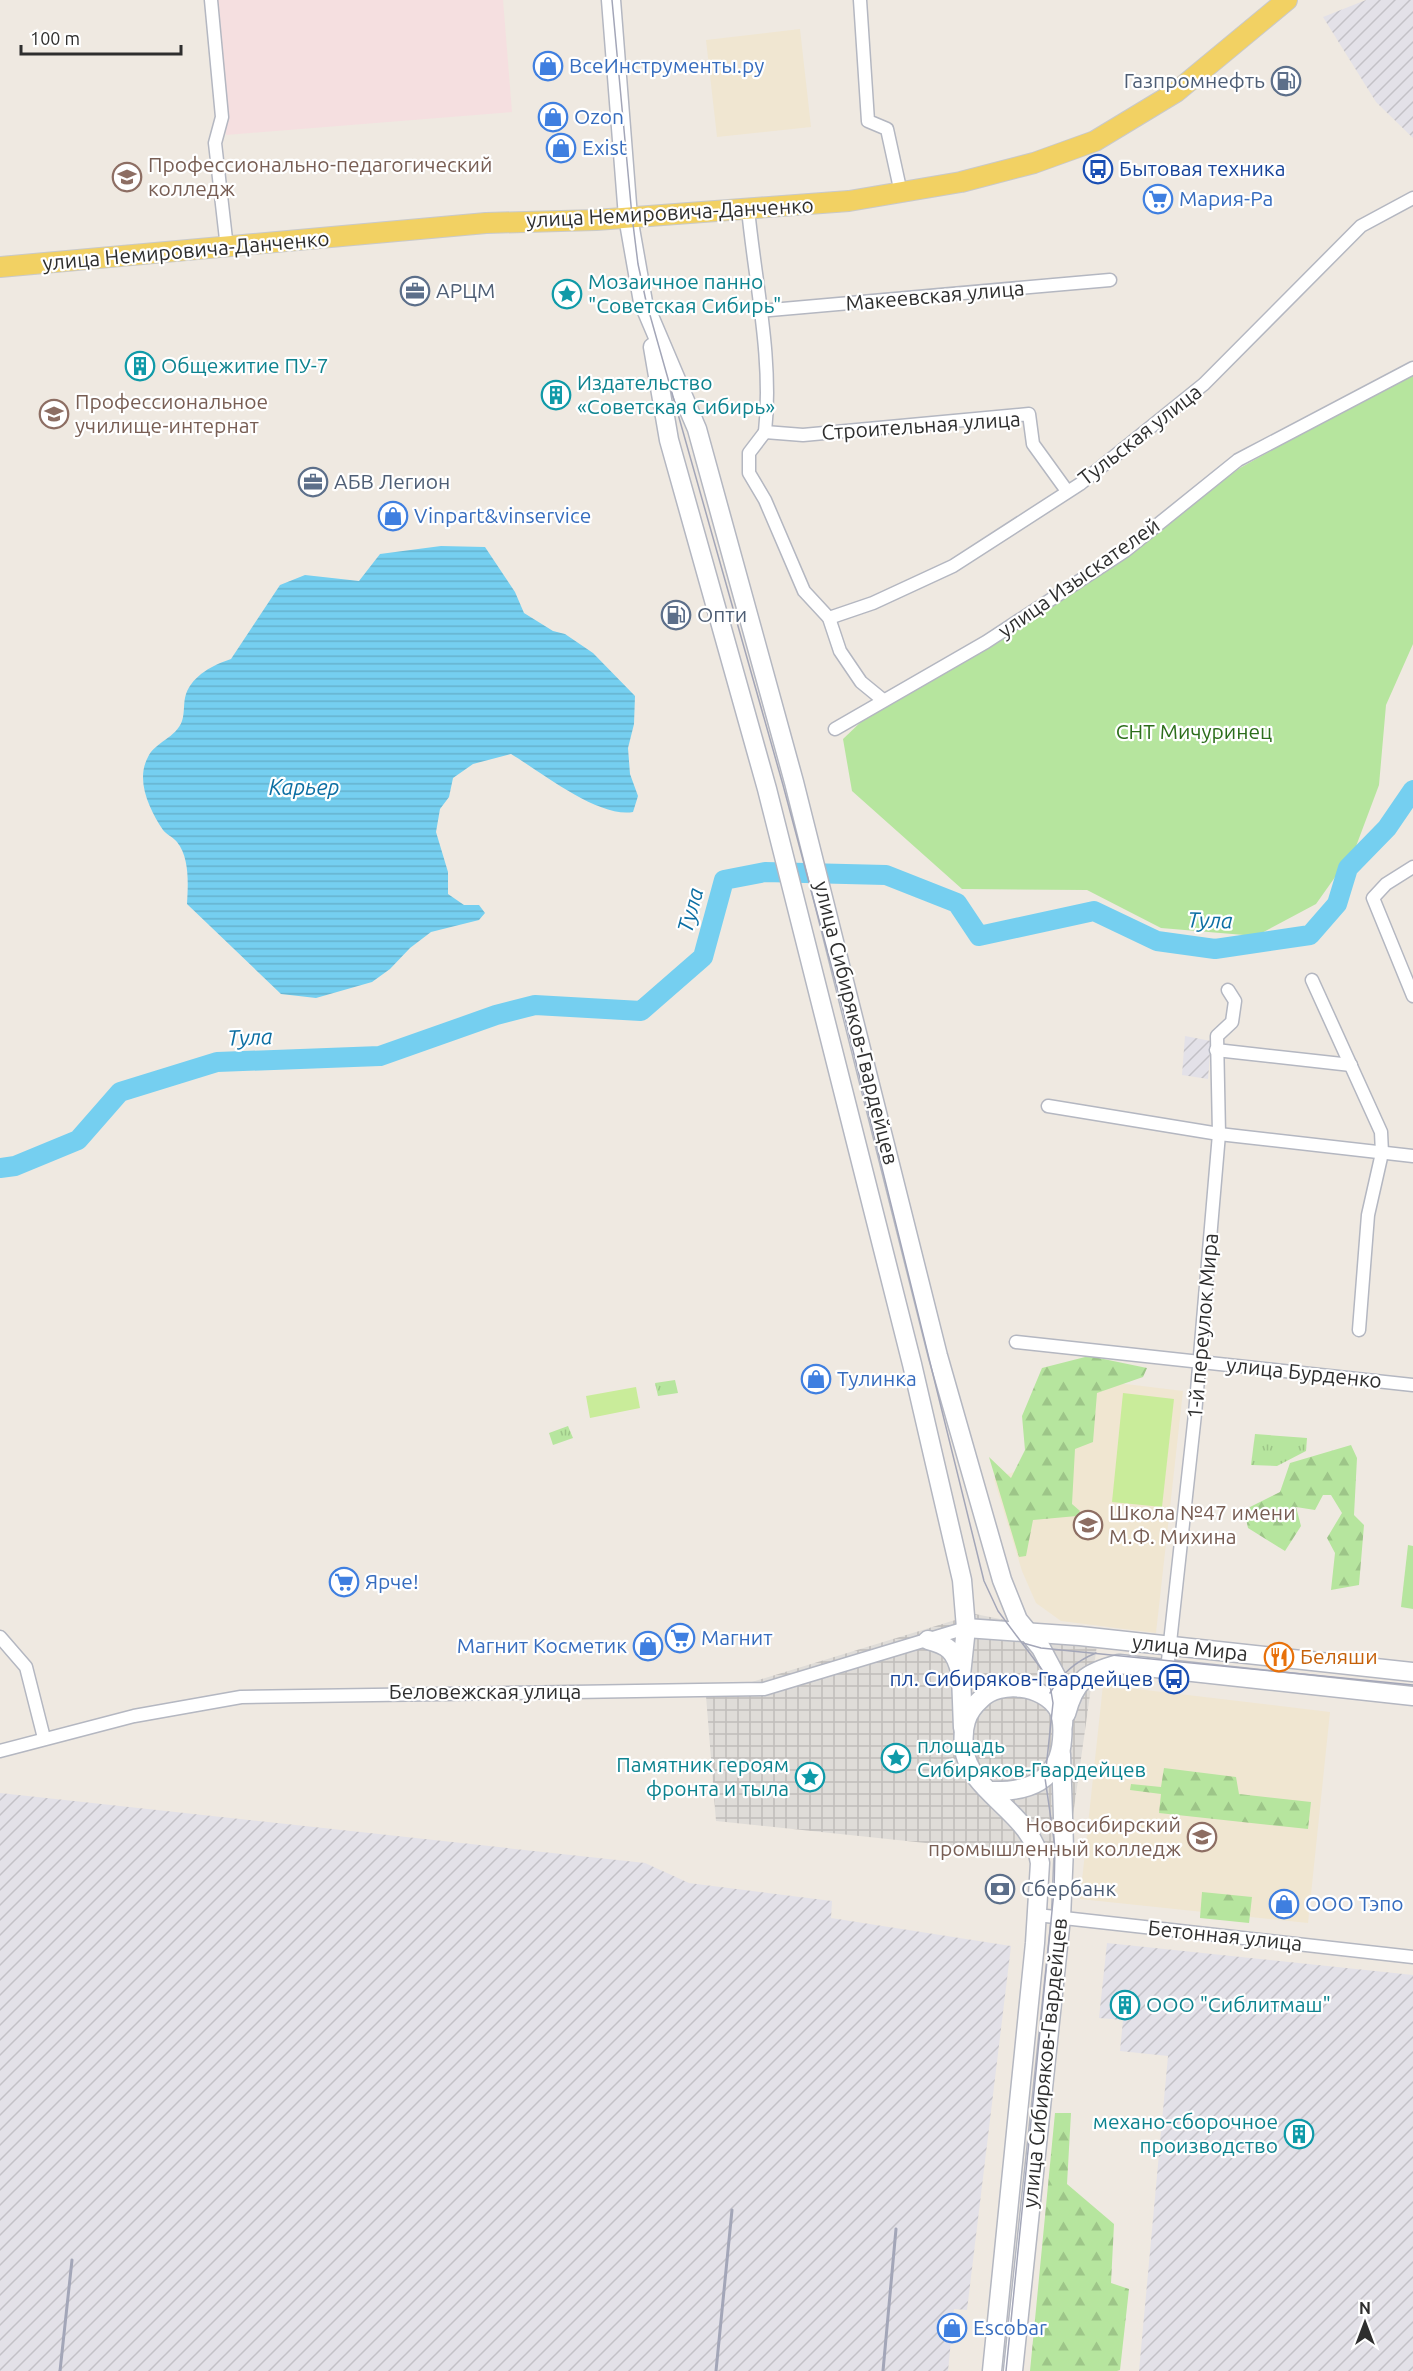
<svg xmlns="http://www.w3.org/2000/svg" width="1413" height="2371" font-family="Ubuntu,sans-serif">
<defs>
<pattern id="industrial-furrows" width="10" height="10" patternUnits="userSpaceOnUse" patternTransform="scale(1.5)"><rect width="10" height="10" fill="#e3e1e8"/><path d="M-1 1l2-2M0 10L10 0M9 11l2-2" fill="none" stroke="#c3c1c7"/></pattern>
<pattern id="forest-firs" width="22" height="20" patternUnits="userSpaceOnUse" patternTransform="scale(1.5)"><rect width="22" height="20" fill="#b6e59e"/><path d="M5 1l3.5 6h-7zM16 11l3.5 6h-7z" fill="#9dc588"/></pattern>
<pattern id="park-tufts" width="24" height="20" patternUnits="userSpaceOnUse" patternTransform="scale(1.5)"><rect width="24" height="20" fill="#b6e59e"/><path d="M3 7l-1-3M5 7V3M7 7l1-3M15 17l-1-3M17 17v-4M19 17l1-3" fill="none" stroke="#9dc588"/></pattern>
<pattern id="plaza-grid" width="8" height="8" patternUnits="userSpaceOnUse" patternTransform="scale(1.5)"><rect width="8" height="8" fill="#dfdcd8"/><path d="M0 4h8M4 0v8" fill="none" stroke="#c0bdba"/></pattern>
<pattern id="water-rules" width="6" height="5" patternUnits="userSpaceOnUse" patternTransform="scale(1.5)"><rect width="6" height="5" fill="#75cff0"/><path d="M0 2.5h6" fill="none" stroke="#66b2ce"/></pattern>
</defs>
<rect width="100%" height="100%" fill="#efe9e1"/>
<g fill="url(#industrial-furrows)">
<polygon points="1366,0 1413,0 1413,138 1376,102 1323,17"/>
<polygon points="1185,1036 1211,1041 1208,1079 1182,1075"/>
<polygon points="0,1793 645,1863 689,1883 832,1901 831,1918 1011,1946 967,2310 954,2309 948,2371 0,2371"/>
<polygon points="1107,1943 1413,1975 1413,2371 1139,2371 1168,2056 1120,2051 1123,2020 1099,2018"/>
</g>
<g fill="#f0e6d1">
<polygon points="800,29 811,127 717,137 706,40"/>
<polygon points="1093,1380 1183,1391 1156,1633 1061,1621 1036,1603 1022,1571 994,1479 1025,1468"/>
<polygon points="1103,1685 1330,1712 1308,1923 1080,1899"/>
</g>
<polygon fill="#f5dfe0" points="213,0 503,0 512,112 226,135"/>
<g fill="#b6e59e">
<polygon points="1413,371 1413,644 1386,705 1379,785 1355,849 1316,904 1256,936 1161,928 1087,890 962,889 852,791 843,739 885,699 1125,551 1240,468"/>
<polygon points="1408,1545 1413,1546 1413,1609 1401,1607"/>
</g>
<g fill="url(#forest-firs)">
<polygon points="1089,1356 1147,1368 1143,1377 1097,1393 1093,1442 1075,1449 1072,1504 1080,1511 1077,1516 1033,1520 1026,1556 1019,1557 989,1457 1011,1478 1025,1450 1022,1416 1042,1368"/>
<polygon points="1351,1445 1357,1458 1354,1515 1364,1525 1359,1585 1331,1590 1335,1553 1327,1538 1342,1513 1331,1495 1323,1495 1315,1510 1296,1507 1301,1526 1285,1551 1248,1528 1244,1510 1280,1492 1290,1463"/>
<polygon points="1164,1768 1236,1777 1239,1794 1311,1802 1308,1829 1159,1813 1161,1794 1130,1790 1131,1784 1161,1787"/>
<polygon points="1202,1892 1252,1897 1249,1923 1200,1918"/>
<polygon points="1055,2113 1071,2113 1067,2184 1114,2224 1111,2283 1129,2289 1120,2370 1117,2371 1030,2371"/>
</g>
<g fill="url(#park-tufts)">
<polygon points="675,1380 678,1393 658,1396 655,1383"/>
<polygon points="568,1426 573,1438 553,1445 549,1433"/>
<polygon points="1255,1434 1307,1438 1306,1451 1277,1466 1251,1465"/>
</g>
<g fill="#c9ec9a">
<polygon points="636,1387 640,1408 590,1418 586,1396"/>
<polygon points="1123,1393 1174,1399 1162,1507 1112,1502"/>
</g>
<polygon fill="url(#plaza-grid)" points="975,1614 1098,1638 1067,1858 716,1821 706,1696"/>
<path fill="url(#water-rules)" d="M441,546L485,547L515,592L524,613L553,631L565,634L593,653L635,696L634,724L628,748L630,774L638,796L633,812C598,818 541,772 511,754L473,764L453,778L449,797L440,809L436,832L448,872V894L464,905H479L485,913L479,920L431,932L410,948L390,969L372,982L316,998L281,994L187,904C188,885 190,858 177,842C173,837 167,835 163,830C150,810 135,781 148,757C155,742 176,738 182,721C185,712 183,703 186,694C193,675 213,665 231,659L280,585L305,575L359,581L380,554Z"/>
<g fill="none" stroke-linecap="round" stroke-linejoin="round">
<polyline stroke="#75cff0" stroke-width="20" points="0,1168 15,1166 78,1140 120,1092 217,1062 380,1056 496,1015 535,1005 641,1011 703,957 724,880 765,872 886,875 957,903 979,936 1094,911 1157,941 1215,949 1310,935 1337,904 1348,868 1387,828 1413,790"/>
<g stroke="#b4b7c1" stroke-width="15">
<g id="street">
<polyline points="211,0 222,117 215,143 227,248"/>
<polyline points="860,0 868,121 887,129 901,193"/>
<path d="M748,209C755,282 773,358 765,432"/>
<polyline points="760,311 1110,280"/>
<polyline points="765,432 803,435 1029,414 1033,444 1067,491"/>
<polyline points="765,432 749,453 749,473 765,500 804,591 829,618 840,651 861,682 883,700"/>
<polyline points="829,618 873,603 953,566 1080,484 1204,384 1361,226 1413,198"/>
<polyline points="835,729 986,642 1125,551 1238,460 1413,368"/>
<polyline points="1413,867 1386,884 1373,898 1413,996"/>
<polyline points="1312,980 1381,1132 1382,1153 1368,1215 1359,1330"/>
<polyline points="1216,1050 1351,1065"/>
<polyline points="1048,1106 1219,1134 1413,1156"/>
<polyline points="1016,1342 1413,1385"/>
<polyline points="0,1637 26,1667 44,1738"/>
<polyline points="1167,1670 1195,1414 1219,1134 1217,1036 1232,1022 1235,1001 1228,990"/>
<polyline points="0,1751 134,1716 241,1697 764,1689 966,1628"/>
<polyline points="1037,1915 1413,1957"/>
</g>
</g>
<g stroke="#b4b7c1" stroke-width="21">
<g id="secondary">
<polyline points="611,0 628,217 643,302 697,429 794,782 938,1356 1002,1580 1018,1620 1041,1648 1058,1680 1064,1707 1063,1725"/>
<polyline points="653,347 669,440 767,789 912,1364 962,1580 966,1628 961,1675 963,1728"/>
<polyline points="966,1628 1080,1636 1413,1672"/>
<path d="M928,1640C948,1645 955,1651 960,1671"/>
<path d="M1066,1714C1075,1681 1085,1673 1119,1664L1413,1696"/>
<path d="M991,1791C1028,1792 1059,1781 1062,1740C1063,1729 1063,1718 1058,1709C1043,1685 1000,1680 981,1699C966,1712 962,1727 964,1748C969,1794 1033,1812 1040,1863L1035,1943L992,2371"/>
<polyline points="1013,2371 1061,1918 1064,1848 1061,1754"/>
</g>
</g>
<g stroke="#c9c9c9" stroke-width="22">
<polyline id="primary" points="0,267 486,223 596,220 849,201 961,182 1034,163 1095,141 1176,92 1287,0"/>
</g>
<use href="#street" stroke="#fff" stroke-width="12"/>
<use href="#secondary" stroke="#fff" stroke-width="18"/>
<use href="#primary" stroke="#f2d163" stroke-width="20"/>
<g stroke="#a3a6b8" stroke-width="1.5">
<polyline points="612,0 632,216 638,264 646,301 783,785 842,1006 984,1581 998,1611 1049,1679 1053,1703 1045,1778 1055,1847 1054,1891 1006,2371"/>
<polyline points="1023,1643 1041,1648 1413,1685"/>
<path d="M1050,1693C1061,1674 1076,1661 1096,1653"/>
</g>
<g stroke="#a3a6b8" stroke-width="3">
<polyline points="60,2371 72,2260"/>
<polyline points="716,2371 732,2210"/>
<polyline points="883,2371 896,2229"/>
</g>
</g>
<defs>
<g id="shop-ring" transform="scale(1.5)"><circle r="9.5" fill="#fff" stroke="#3f7fe0" stroke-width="1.5"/><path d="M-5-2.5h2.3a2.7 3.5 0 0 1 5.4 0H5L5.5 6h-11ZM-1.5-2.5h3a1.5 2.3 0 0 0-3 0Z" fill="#3f7fe0"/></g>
<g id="fuel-ring" transform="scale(1.5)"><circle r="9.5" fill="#fff" stroke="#5c6f8a" stroke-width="1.5"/><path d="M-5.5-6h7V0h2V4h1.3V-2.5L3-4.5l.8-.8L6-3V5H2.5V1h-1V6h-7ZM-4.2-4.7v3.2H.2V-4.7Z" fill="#5c6f8a"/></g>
<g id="bus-ring" transform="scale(1.5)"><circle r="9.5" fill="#fff" stroke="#1a4fb4" stroke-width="1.5"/><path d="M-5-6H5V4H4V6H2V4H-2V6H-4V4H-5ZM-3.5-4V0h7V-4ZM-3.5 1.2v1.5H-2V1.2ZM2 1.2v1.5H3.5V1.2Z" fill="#1a4fb4"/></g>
<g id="university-ring" transform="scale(1.5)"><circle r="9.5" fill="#fff" stroke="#8d6e63" stroke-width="1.5"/><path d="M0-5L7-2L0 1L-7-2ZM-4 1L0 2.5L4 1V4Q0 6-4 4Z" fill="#8d6e63"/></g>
<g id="supermarket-ring" transform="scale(1.5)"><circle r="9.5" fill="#fff" stroke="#3f7fe0" stroke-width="1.5"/><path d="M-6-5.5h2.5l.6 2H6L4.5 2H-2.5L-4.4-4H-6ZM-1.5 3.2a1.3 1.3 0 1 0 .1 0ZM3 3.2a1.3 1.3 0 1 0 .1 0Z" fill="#3f7fe0"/></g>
<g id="office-ring" transform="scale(1.5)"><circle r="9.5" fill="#fff" stroke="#5c6f8a" stroke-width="1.5"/><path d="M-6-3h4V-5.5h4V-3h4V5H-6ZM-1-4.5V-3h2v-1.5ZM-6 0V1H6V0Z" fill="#5c6f8a"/></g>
<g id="sight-ring" transform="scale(1.5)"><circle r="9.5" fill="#fff" stroke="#0f9aa8" stroke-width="1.5"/><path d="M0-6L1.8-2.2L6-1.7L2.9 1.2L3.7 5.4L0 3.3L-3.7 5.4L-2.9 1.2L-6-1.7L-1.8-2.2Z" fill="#0f9aa8"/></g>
<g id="building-ring" transform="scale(1.5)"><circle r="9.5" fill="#fff" stroke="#0f9aa8" stroke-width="1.5"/><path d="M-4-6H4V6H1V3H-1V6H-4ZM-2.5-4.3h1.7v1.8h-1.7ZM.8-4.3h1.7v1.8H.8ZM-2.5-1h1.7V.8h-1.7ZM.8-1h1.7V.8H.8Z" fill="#0f9aa8"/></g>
<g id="school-ring" transform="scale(1.5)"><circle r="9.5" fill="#fff" stroke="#8d6e63" stroke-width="1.5"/><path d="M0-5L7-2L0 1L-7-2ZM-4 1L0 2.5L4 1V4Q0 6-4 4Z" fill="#8d6e63"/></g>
<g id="restaurant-ring" transform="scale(1.5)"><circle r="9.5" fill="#fff" stroke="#e8710a" stroke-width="1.5"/><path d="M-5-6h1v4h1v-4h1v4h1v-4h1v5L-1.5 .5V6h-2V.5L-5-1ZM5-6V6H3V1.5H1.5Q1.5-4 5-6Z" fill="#e8710a"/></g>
<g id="bank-ring" transform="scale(1.5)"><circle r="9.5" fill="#fff" stroke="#5c6f8a" stroke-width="1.5"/><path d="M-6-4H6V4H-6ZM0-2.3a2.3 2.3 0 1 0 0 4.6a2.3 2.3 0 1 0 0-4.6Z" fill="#5c6f8a"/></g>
</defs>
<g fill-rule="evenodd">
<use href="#shop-ring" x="548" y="66"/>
<use href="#fuel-ring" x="1286" y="81"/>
<use href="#shop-ring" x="553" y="117"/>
<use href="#shop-ring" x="561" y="148"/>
<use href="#bus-ring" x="1098" y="169"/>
<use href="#university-ring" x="127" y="177"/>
<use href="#supermarket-ring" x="1158" y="199"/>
<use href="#office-ring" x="415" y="291"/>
<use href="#sight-ring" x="567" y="294"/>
<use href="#building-ring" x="140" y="366"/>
<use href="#building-ring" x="556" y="395"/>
<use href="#university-ring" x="54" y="414"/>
<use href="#office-ring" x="313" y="482"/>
<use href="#shop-ring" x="393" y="516"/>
<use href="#fuel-ring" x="676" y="615"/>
<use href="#shop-ring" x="816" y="1379"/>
<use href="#school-ring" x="1088" y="1525"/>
<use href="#supermarket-ring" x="344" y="1582"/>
<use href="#supermarket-ring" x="680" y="1638"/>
<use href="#shop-ring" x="648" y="1646"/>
<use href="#restaurant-ring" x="1279" y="1657"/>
<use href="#bus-ring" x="1174" y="1679"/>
<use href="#sight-ring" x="896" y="1758"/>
<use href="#sight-ring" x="810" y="1777"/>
<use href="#university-ring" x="1202" y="1837"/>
<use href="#bank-ring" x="1000" y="1889"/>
<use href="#shop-ring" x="1284" y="1904"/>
<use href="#building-ring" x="1125" y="2005"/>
<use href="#building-ring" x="1299" y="2134"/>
<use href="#shop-ring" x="952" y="2328"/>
</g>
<g text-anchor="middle" stroke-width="4.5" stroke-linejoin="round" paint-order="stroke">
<g font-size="21" fill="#366cbe" stroke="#fff" text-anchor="start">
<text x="569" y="73">ВсеИнструменты.ру</text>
<text x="574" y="124">Ozon</text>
<text x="582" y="155">Exist</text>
<text x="1179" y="206">Мария-Ра</text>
<text x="414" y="523">Vinpart&amp;vinservice</text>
<text x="837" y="1386">Тулинка</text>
<text x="365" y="1589">Ярче!</text>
<text x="701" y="1645">Магнит</text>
<text x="627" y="1653" text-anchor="end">Магнит Косметик</text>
<text x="1305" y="1911">ООО Тэпо</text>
<text x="973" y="2335">Escobar</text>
</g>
<g font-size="21" fill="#4e5e75" stroke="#fff" text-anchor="start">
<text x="1265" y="88" text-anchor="end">Газпромнефть</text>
<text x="436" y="298">АРЦМ</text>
<text x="334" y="489">АБВ Легион</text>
<text x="697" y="622">Опти</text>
<text x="1021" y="1896">Сбербанк</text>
</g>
<g font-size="21" fill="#785e54" stroke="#fff" text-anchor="start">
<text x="148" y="172">Профессионально-педагогический<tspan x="148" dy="24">колледж</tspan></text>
<text x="75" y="409">Профессиональное<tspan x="75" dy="24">училище-интернат</tspan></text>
<text x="1109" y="1520">Школа №47 имени<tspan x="1109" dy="24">М.Ф. Михина</tspan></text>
<text x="1181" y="1832" text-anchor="end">Новосибирский<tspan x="1181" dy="24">промышленный колледж</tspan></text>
</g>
<g font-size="21" fill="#164399" stroke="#fff" text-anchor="start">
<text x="1119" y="176">Бытовая техника</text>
<text x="1153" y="1686" text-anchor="end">пл. Сибиряков-Гвардейцев</text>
</g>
<g font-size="21" fill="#2e2e2e" stroke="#fff">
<text transform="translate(670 213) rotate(-3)" y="7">улица Немировича-Данченко</text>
<text transform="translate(186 251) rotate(-5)" y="7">улица Немировича-Данченко</text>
<text transform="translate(935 296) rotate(-5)" y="7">Макеевская улица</text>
<text transform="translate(921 426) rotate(-4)" y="7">Строительная улица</text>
<text transform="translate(1140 435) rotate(-38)" y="7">Тульская улица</text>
<text transform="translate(1079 578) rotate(-35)" y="7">улица Изыскателей</text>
<text transform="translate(856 1023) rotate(76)" y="7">улица Сибиряков-Гвардейцев</text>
<text transform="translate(1203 1326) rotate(-85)" y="7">1-й переулок Мира</text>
<text transform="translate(1304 1373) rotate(6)" y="7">улица Бурденко</text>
<text transform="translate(1190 1648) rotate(6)" y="7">улица Мира</text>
<text x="485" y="1699">Беловежская улица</text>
<text transform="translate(1225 1936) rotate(6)" y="7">Бетонная улица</text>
<text transform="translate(1045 2063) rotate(-84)" y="7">улица Сибиряков-Гвардейцев</text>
</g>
<g font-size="21" fill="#0d838f" stroke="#fff" text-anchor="start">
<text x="588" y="289">Мозаичное панно<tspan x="588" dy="24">"Советская Сибирь"</tspan></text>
<text x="161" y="373">Общежитие ПУ-7</text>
<text x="577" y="390">Издательство<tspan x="577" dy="24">«Советская Сибирь»</tspan></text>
<text x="917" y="1753">площадь<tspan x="917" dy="24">Сибиряков-Гвардейцев</tspan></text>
<text x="789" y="1772" text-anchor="end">Памятник героям<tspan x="789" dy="24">фронта и тыла</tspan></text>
<text x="1146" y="2012">ООО "Сиблитмаш"</text>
<text x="1278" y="2129" text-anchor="end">механо-сборочное<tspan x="1278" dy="24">производство</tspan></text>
</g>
<g font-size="21" fill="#2c6e1b" stroke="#fff">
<text x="1194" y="739">СНТ Мичуринец</text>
</g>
<g font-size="21" fill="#c56008" stroke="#fff" text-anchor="start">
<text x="1300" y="1664">Беляши</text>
</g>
<g font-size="22" font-style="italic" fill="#0d6fa3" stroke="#fff">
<text x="304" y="795">Карьер</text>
<text transform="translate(690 910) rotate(-75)" y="8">Тула</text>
<text transform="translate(1210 920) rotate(1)" y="8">Тула</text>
<text transform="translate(250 1037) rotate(-2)" y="8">Тула</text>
</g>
</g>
<g transform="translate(1365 2323)" stroke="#ffffff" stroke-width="4.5" paint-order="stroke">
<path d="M0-4.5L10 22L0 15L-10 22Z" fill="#2e2e2e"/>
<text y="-9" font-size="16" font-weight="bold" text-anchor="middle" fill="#2e2e2e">N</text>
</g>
<path d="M21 45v9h160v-9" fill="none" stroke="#2e2e2e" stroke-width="3"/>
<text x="30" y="45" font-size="18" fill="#2e2e2e" stroke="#ffffff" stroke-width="4.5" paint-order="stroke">100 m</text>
</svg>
